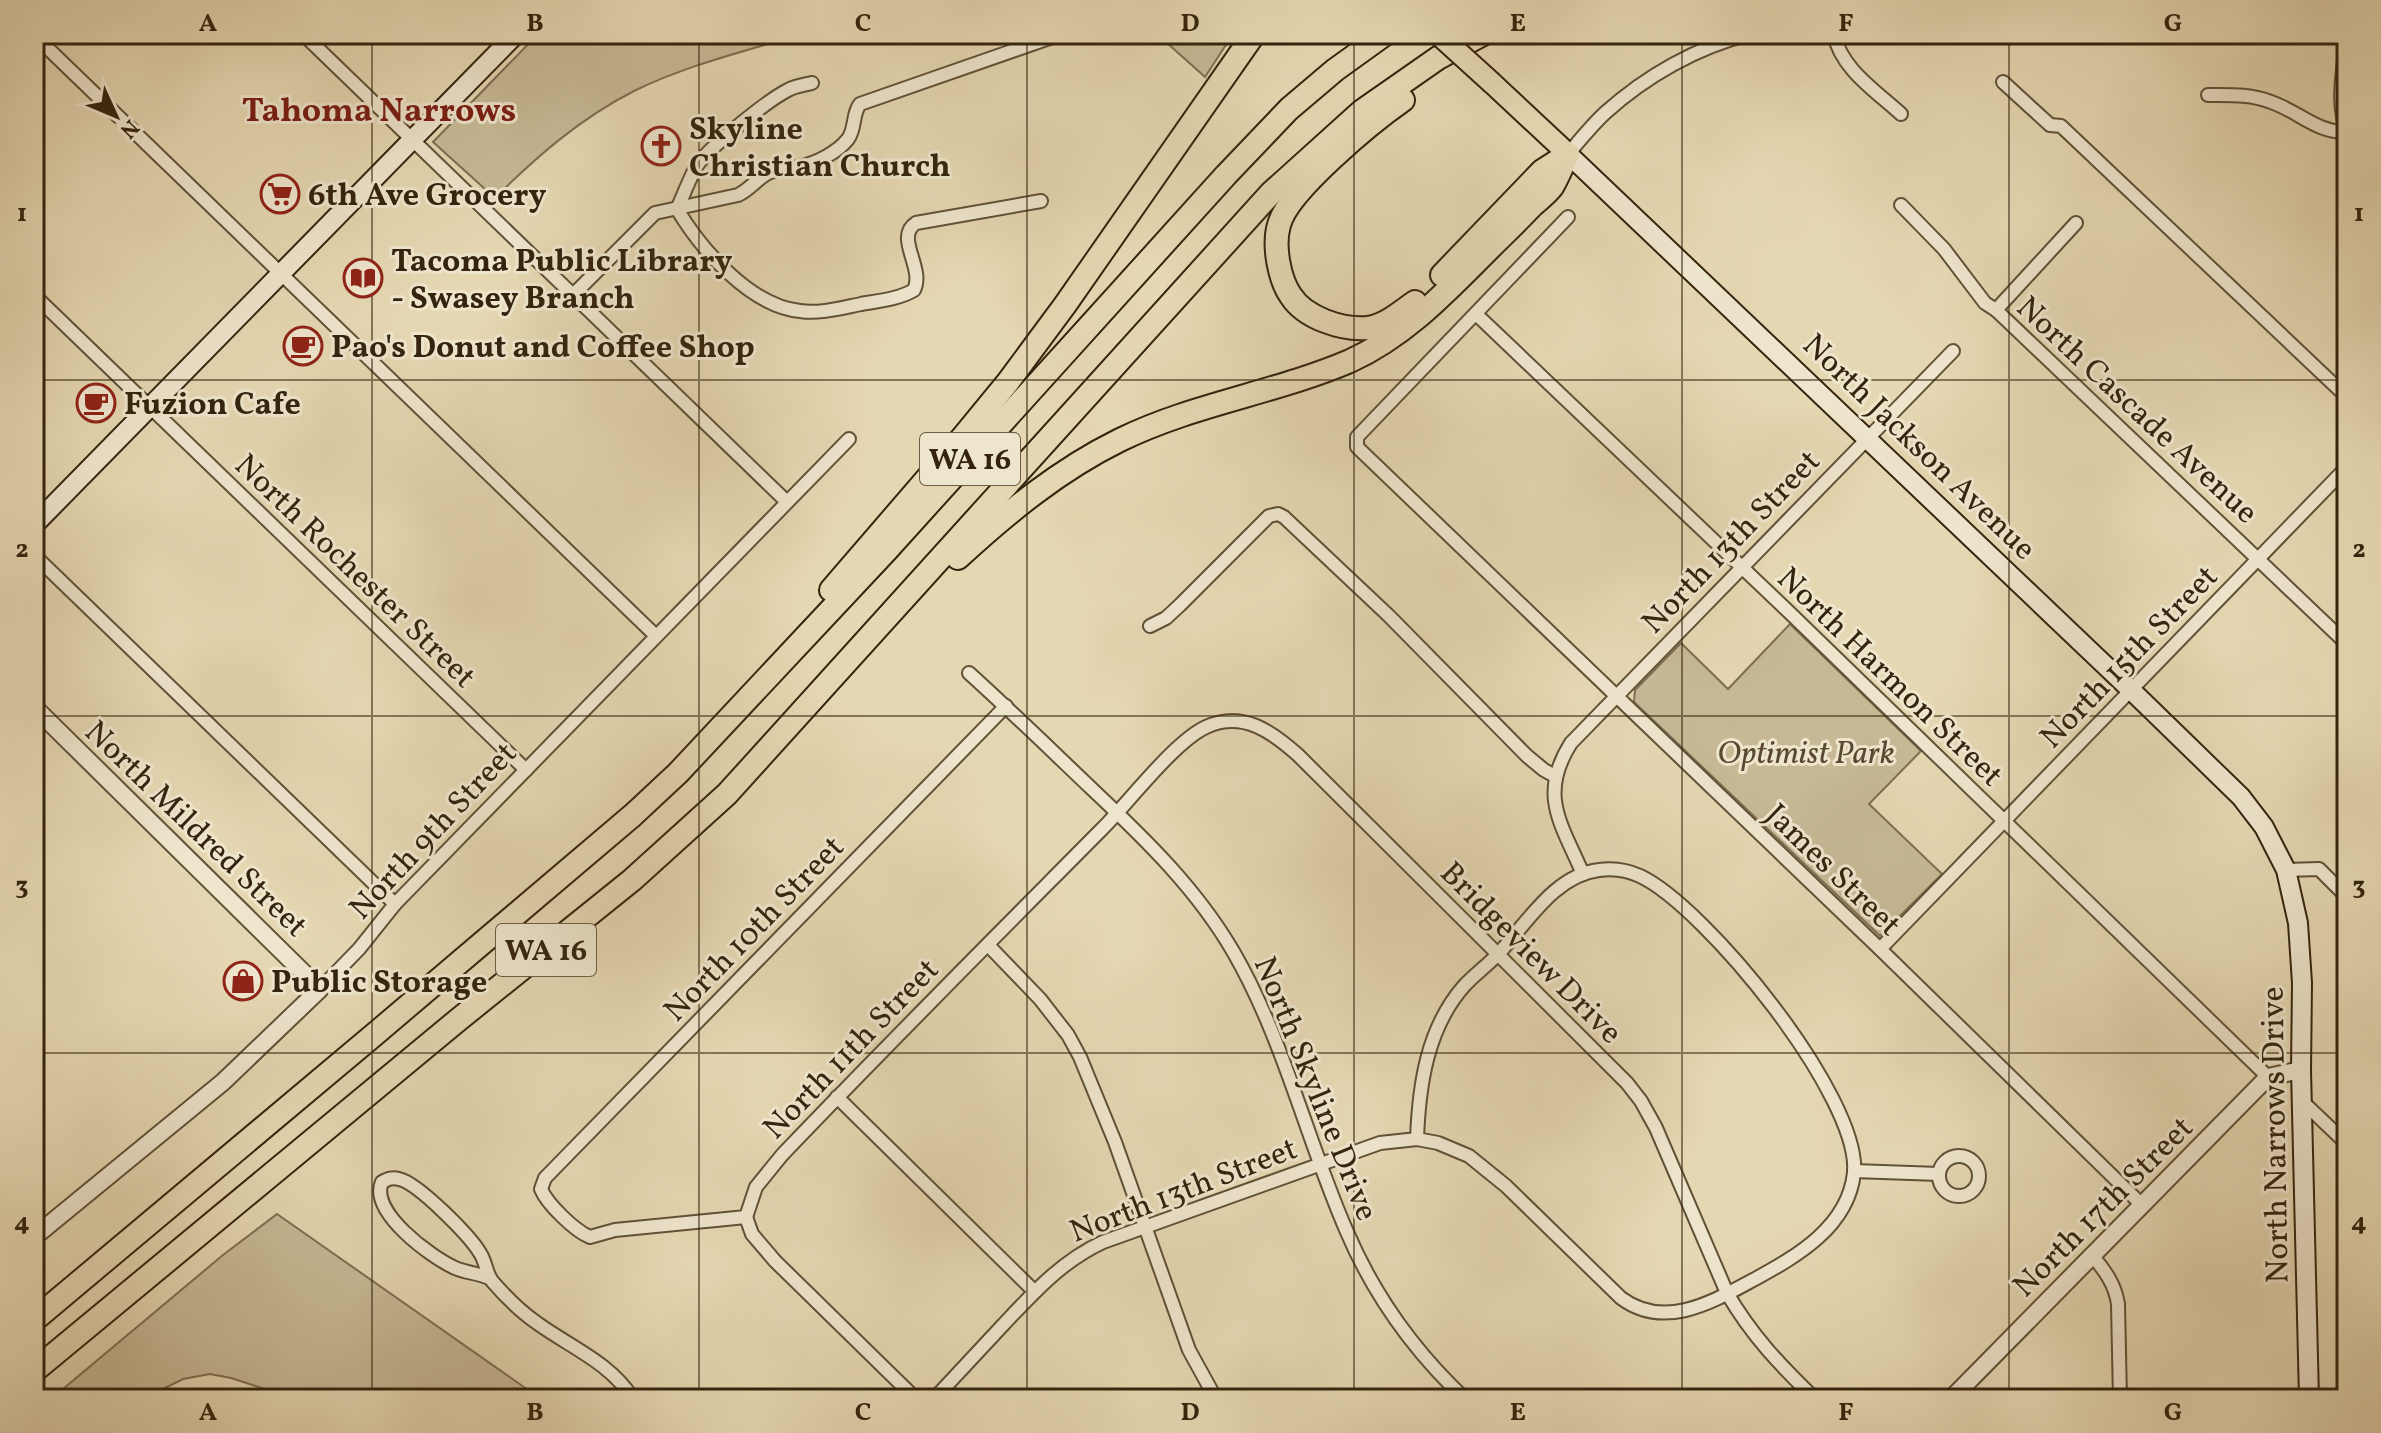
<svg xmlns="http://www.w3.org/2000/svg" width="2381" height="1433" font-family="Vollkorn,serif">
<rect width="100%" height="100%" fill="#e5d7b2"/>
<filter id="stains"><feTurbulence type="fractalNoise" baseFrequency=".0025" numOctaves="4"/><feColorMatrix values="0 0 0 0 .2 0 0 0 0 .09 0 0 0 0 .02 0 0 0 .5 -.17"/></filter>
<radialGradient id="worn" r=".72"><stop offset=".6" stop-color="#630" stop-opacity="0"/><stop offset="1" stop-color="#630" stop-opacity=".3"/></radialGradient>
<g fill="#c7b996" stroke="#7e6e52" stroke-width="2">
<path d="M538,34H552L561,41L572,34H802C746,51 687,65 634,91C581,118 537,156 495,198L433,142Z"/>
<polygon points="1157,34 1233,34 1205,77"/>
<polygon points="1790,624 1921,751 1869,804 1942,874 1880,936 1634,702 1635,690 1681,643 1728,689"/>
<polygon points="277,1214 541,1399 296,1399 231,1378 210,1374 183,1379 143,1399 51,1399 223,1255"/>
</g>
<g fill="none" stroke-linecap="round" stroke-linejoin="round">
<g stroke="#605137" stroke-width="16">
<g id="minor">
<polyline points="303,34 787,502"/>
<path d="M1834,34C1841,69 1876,91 1901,114"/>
<polyline points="34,35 656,636"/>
<polyline points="2003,82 2050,125 2061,126 2347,397"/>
<path d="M2208,95C2230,95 2251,94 2271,102C2298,111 2317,133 2347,132C2335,97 2345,70 2346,34"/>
<path d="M1568,154C1580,140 1592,125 1605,113C1646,76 1697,47 1750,34"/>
<polyline points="1901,205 1944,249 1985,303 1996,310 2347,644"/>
<path d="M677,209C701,249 750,306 800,311C820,314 841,308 861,304C878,301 899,299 914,290C925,268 894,237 916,223L1041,201"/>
<path d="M677,209C683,197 691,174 698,164C711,146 768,100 788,90C795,86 804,85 812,83"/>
<polyline points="1568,217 1357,437 1357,447 1880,949 2142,1205"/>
<polyline points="34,295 526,770"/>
<path d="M573,295L655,213L738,195C749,190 757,179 768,173C778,169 789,169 799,167C816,163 837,153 848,139C856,128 852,114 860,104L1061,34"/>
<polyline points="1996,310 2076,223"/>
<polyline points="1476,314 1791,614 2268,1077"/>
<polyline points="34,555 395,904"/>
<polyline points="1150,626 1166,618 1180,605 1269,516 1278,514 1284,517 1389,616 1527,756 1544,770 1555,776"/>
<path d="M969,673C1011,711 1051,750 1092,789C1145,839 1197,889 1234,953C1284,1040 1307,1141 1347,1232C1374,1295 1415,1352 1465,1399"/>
<path d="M1006,706L545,1178L541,1189C547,1204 575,1231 590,1237L615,1230L746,1217L756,1187L782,1155C887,1045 995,937 1102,829C1129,802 1174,742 1206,727C1243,710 1272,732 1298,755L1627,1083L1641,1101L1656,1128L1727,1293C1752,1336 1780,1365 1815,1399"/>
<polyline points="2286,870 2319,869 2347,897"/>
<path d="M1583,874C1561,823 1538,795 1571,743L1953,351"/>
<polyline points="988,945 1040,999 1068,1035 1080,1057 1115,1142 1189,1350 1216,1399"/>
<polyline points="1880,949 2347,467"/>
<polyline points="320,989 359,949 395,904 849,439"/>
<polyline points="837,1097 1034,1291"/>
<polyline points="2303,1102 2347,1144"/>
<circle cx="1959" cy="1176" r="20"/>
<polyline points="1854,1171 1939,1174"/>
<polyline points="746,1217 752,1234 775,1261 916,1399"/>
<path d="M2092,1255C2105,1271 2115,1284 2118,1304L2120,1399"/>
<path d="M491,1279C480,1273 466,1273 455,1268C431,1257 369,1212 382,1182C388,1179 392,1177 399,1179C418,1183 470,1236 480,1253C486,1262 486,1273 492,1281C505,1296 521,1312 537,1323C570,1347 611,1363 633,1399"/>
<path d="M934,1399C957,1374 980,1350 1003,1325C1034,1292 1062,1261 1103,1242L1380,1143L1417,1139L1438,1143L1469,1156L1506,1186L1621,1298C1665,1331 1714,1301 1755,1279C1797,1256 1848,1227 1854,1173C1861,1098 1706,907 1640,876C1627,870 1613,868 1599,870C1555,875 1527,923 1499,953C1488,965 1475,974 1464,986C1427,1028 1419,1085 1417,1139"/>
</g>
</g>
<g stroke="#605137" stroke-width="20">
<g id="tertiary">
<polyline points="34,707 320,989 223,1082 34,1237"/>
<polyline points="1951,1399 2268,1077 2301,1070"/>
</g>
</g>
<g stroke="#34240e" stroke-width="22">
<g id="secondary">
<polyline points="1568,154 2131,690 2241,797 2264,827 2286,870 2298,923 2302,983 2301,1070 2309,1399"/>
<polyline points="34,525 516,34"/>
</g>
</g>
<g stroke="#34240e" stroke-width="24">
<polyline id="primary" points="1492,83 1568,154"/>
</g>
<g stroke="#34240e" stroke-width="26">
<g id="motorway">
<path d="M1403,100C1373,121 1287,191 1279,225C1273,245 1279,279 1291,296C1305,318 1342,330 1367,328C1385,326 1401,312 1415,302"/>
<polyline points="1442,275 1542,171 1567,155"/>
<path d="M958,558C1008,512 1059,470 1120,440C1193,404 1275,393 1350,361C1405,336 1445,293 1487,251C1501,237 1516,223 1530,208C1537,201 1546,195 1552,187C1558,177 1563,164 1568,154"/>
<polyline points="831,590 962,438 1008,382 1065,305 1254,34"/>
<polyline points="34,1320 375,1034 633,815 678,773 886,551 1226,175 1289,109 1335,70 1385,34"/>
<polyline points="34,1371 458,1020 632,880 727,794 1271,193 1362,111 1438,58 1483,34"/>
</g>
</g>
<use href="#minor" stroke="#eee5cd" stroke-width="12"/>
<use href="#tertiary" stroke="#eee5cd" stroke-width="16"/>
<use href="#secondary" stroke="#eee5cd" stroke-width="18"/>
<use href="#primary" stroke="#e5d7b2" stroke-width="20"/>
<use href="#motorway" stroke="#e5d7b2" stroke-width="22"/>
<g stroke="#34240e" stroke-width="24" stroke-linecap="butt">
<polyline id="primary-bridge" points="1438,34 1492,83"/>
</g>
<use href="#primary-bridge" stroke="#e5d7b2" stroke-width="20"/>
</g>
<path fill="none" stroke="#34240e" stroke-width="2" stroke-opacity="0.55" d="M372,34V1399M699,34V1399M1027,34V1399M1354,34V1399M1682,34V1399M2009,34V1399M34,380H2347M34,716H2347M34,1053H2347"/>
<defs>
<g id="church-ring" transform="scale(2)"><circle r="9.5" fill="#eee5cd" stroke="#8f2418" stroke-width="1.5"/><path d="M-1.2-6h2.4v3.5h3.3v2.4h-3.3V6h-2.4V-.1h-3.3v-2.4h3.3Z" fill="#8f2418"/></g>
<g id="supermarket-ring" transform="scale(2)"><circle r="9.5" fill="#eee5cd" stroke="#8f2418" stroke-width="1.5"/><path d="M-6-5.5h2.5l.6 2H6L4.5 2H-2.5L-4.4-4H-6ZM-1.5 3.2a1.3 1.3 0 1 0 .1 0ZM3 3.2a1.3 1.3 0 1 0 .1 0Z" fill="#8f2418"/></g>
<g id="library-ring" transform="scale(2)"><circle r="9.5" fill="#eee5cd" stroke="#8f2418" stroke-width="1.5"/><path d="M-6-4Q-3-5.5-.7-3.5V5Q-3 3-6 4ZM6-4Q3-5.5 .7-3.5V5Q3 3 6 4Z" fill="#8f2418"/></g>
<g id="cafe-ring" transform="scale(2)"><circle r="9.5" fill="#eee5cd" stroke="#8f2418" stroke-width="1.5"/><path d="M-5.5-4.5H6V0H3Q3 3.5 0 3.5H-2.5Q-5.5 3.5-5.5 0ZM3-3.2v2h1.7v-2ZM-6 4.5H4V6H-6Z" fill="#8f2418"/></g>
<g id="shop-ring" transform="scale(2)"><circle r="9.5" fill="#eee5cd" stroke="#8f2418" stroke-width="1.5"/><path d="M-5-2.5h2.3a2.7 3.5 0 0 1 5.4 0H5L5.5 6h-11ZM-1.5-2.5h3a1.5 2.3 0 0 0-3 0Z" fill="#8f2418"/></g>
</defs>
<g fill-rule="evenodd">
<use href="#church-ring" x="661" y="146"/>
<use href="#supermarket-ring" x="280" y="194"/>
<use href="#library-ring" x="363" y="278"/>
<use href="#cafe-ring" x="303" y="346"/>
<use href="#cafe-ring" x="96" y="403"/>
<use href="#shop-ring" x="243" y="981"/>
</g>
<g text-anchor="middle" stroke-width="6" stroke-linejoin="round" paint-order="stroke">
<g fill="#eee5cd" stroke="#6c5e47" stroke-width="2">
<rect x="920" y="433" width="100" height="52" rx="6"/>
<rect x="496" y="924" width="100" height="52" rx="6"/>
</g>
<g font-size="30" font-weight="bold" fill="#34240e">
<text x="970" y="469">WA 16</text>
<text x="546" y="960">WA 16</text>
</g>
<g font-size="32" font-weight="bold" fill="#34240e" stroke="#eee5cd" text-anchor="start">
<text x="689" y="139">Skyline<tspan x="689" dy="37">Christian Church</tspan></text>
<text x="308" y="205">6th Ave Grocery</text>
<text x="391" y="271">Tacoma Public Library<tspan x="391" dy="37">- Swasey Branch</tspan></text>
<text x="331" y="357">Pao's Donut and Coffee Shop</text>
<text x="124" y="414">Fuzion Cafe</text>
<text x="271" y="992">Public Storage</text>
</g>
<g font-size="32" fill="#34240e" stroke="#eee5cd">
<text transform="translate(2138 409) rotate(43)" y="11">North Cascade Avenue</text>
<text transform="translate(1920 446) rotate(44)" y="11">North Jackson Avenue</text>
<text transform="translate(1730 541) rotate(-46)" y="11">North 13th Street</text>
<text transform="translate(356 570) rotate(44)" y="11">North Rochester Street</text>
<text transform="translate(2128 656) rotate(-46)" y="11">North 15th Street</text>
<text transform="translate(1891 676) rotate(44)" y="11">North Harmon Street</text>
<text transform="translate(197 828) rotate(44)" y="11">North Mildred Street</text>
<text transform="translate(432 830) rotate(-47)" y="11">North 9th Street</text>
<text transform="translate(1834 869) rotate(44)" y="11">James Street</text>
<text transform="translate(753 928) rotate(-46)" y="11">North 10th Street</text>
<text transform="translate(1532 952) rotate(45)" y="11">Bridgeview Drive</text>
<text transform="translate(850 1048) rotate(-46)" y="11">North 11th Street</text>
<text transform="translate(1317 1088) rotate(68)" y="11">North Skyline Drive</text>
<text transform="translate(2274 1135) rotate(-91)" y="11">North Narrows Drive</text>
<text transform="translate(1183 1189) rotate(-21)" y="11">North 13th Street</text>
<text transform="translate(2102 1206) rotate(-45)" y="11">North 17th Street</text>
</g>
<g font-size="32" font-style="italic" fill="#594930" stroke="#eee5cd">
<text x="1806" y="763">Optimist Park</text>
</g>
<g font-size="34" font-weight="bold" fill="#7a1f14" stroke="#eee5cd">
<text x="379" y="121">Tahoma Narrows</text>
</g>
</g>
<rect width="2381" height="1433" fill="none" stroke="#e5d7b2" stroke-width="88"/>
<g transform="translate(116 116) rotate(134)" stroke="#eee5cd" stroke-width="6" paint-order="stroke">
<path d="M0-6L14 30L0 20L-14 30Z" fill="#34240e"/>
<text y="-12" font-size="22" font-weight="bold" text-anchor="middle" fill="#34240e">N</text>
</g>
<rect x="44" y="44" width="2293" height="1345" fill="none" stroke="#34240e" stroke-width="3"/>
<g font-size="26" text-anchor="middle" font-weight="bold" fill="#34240e">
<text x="208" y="31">A</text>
<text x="535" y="31">B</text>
<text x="863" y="31">C</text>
<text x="1190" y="31">D</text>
<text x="1518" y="31">E</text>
<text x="1846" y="31">F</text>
<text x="2173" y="31">G</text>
<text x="22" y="221">1</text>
<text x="2359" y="221">1</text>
<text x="22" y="557">2</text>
<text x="2359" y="557">2</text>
<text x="22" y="894">3</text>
<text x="2359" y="894">3</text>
<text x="22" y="1230">4</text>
<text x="2359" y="1230">4</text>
<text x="208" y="1420">A</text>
<text x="535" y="1420">B</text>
<text x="863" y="1420">C</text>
<text x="1190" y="1420">D</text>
<text x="1518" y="1420">E</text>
<text x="1846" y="1420">F</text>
<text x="2173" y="1420">G</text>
</g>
<rect width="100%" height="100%" filter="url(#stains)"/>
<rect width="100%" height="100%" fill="url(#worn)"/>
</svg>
